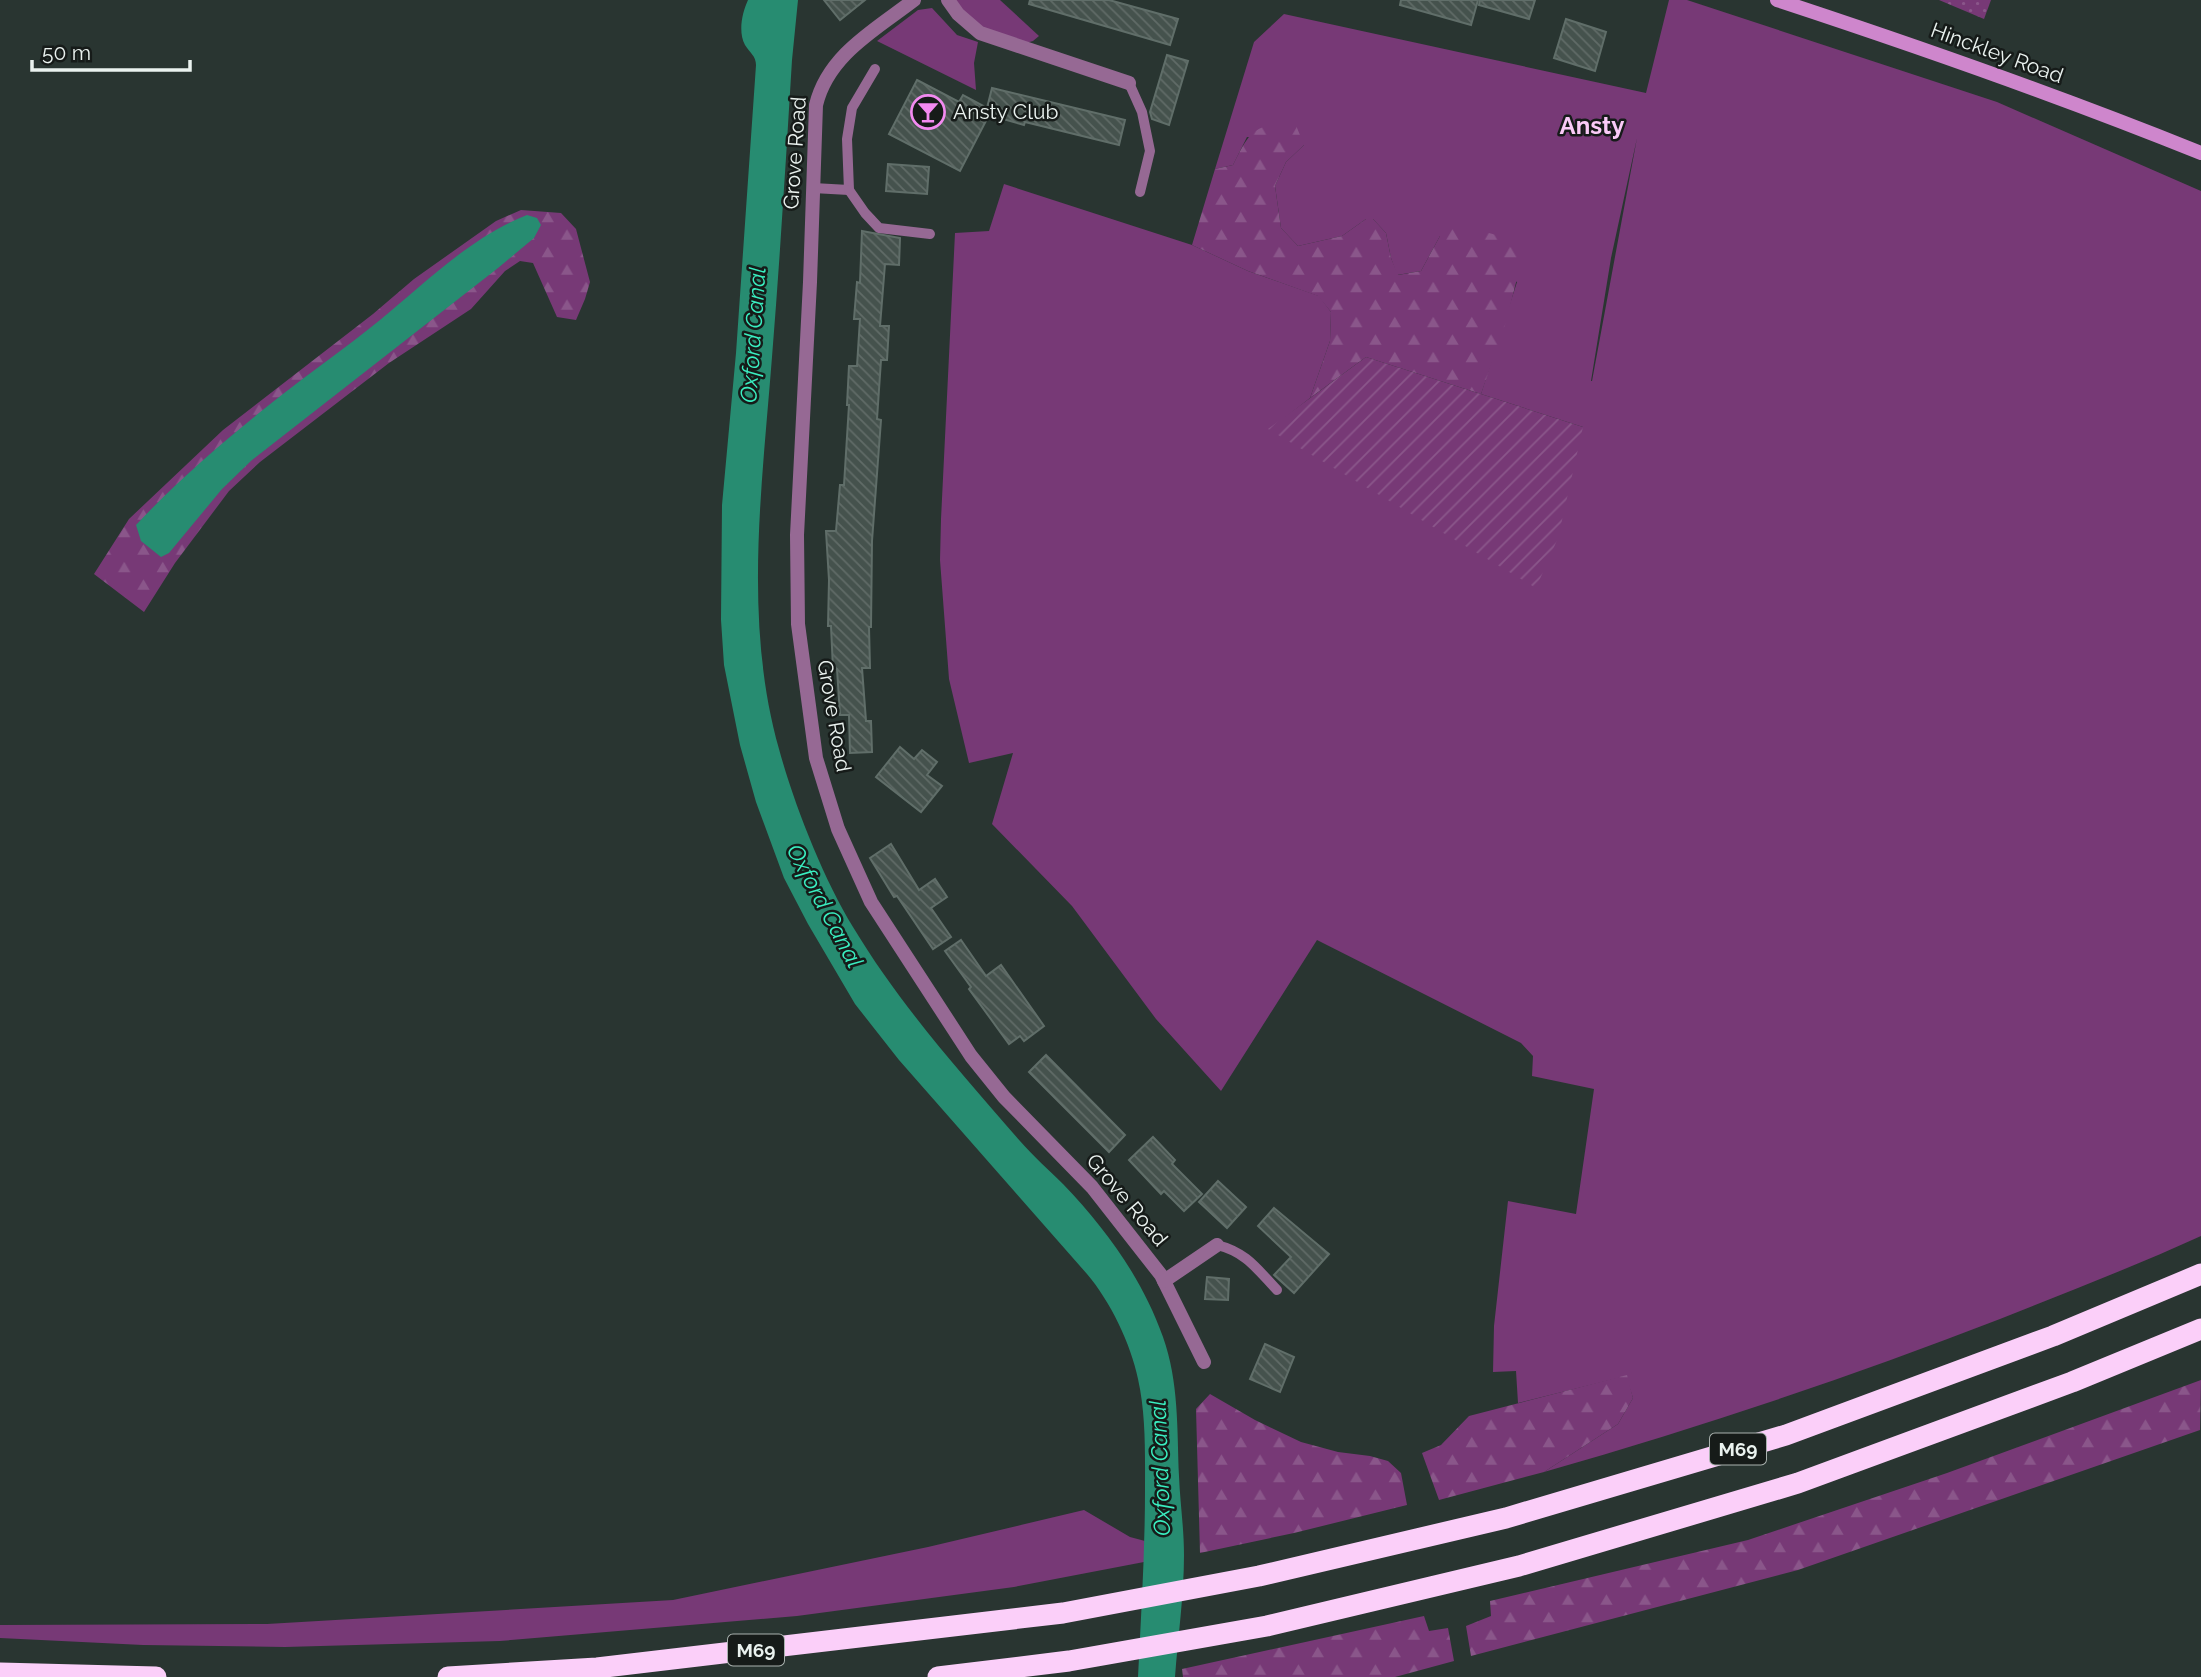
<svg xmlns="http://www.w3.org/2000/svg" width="2201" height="1677" font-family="Raleway,sans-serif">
<defs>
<pattern id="forest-firs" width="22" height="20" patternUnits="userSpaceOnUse" patternTransform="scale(1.75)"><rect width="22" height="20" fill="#773976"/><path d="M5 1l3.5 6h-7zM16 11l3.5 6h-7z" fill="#8a568a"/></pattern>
<pattern id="park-dots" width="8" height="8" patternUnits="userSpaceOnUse" patternTransform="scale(1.75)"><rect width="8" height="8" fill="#773976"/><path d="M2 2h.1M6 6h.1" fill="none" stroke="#8a568a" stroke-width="1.8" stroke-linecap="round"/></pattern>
<pattern id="garden-furrows" width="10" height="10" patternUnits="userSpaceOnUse" patternTransform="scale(1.75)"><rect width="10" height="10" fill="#773976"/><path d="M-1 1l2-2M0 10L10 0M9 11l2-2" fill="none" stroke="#8a568a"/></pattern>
<pattern id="building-back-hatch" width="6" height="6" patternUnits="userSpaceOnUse" patternTransform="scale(1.75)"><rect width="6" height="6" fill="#45524d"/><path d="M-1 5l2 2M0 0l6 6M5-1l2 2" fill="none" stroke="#606b67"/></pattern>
</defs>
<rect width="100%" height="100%" fill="#293531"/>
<g fill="#773976" fill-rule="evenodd">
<polygon points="952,0 1000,0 1039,36 1033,41 1026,43 980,29"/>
<path d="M1669,0H1687L1997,102L2201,191V1236C2135,1266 2068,1292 2000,1319C1850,1377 1699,1428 1544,1472L1618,1424L1633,1398L1626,1376L1518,1403L1516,1371L1493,1372L1494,1326L1508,1201L1576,1214L1594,1089L1532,1076L1533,1056L1521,1043L1317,940L1221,1091L1156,1019L1072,906L992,824L1013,753L969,763L949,679L940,560L941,519L955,233L989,231L1004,184L1192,245L1248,271L1319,296L1331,312L1330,341L1310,398L1269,430L1583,427L1481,394L1517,282L1440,236L1421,271L1397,275L1391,258L1386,233L1373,219H1366L1342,236L1298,246L1281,228L1275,186L1286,162L1304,145L1247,137L1233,165L1215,169L1254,42L1284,14L1646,93ZM1637,138L1592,381H1591L1611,258Z"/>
<polygon points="932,8 957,35 978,42 974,63 976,90 877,41 918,10"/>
<polygon points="1084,1510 1130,1537 1145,1541 1144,1562 1014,1587 797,1616 500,1641 285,1647 143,1645 0,1638 0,1625 267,1624 673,1600 928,1547"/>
</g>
<g fill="url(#forest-firs)">
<path d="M1295,123L1304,145L1286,162L1275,186L1281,228L1298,246L1342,236L1366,219H1373L1386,233L1391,258L1398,275L1421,271L1440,236L1451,223L1504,237L1524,251L1506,322L1481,394L1366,357L1310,398L1330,341L1331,312L1318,296L1248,271L1192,245L1215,169L1233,165C1251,129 1254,125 1295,123Z"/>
<polygon points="521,210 561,213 576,229 590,282 585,299 576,320 557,317 533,263 520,261 505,271 471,309 389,363 260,462 229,491 175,563 144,612 94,574 129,519 223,430 373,314 414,279 496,221"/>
<polygon points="1627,1375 1633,1398 1618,1424 1544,1472 1439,1500 1422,1453 1441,1445 1469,1416"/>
<polygon points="2201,1380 2200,1430 1798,1570 1471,1656 1466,1626 1491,1616 1490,1601 1748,1540 1947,1473"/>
<polygon points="1210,1394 1255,1420 1301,1442 1338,1452 1370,1456 1388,1461 1401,1473 1407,1505 1294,1533 1200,1553 1196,1409"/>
<polygon points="1424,1616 1429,1631 1448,1628 1454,1661 1395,1677 1183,1677 1182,1669"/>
</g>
<polygon fill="url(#park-dots)" points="1939,0 1991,0 1984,19"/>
<polygon fill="url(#garden-furrows)" points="1366,357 1583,427 1558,538 1536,588 1268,429"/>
<g fill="#278c71">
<path d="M748,0H798L792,60C786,159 780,258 772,357C762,487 743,622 779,749C794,804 823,878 853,927C900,1005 960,1072 1020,1141C1033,1156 1049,1170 1063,1184C1106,1229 1142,1278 1163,1337C1179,1382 1177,1429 1179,1476C1180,1502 1184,1528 1184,1555C1184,1595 1178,1637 1175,1677H1138C1141,1615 1145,1553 1145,1490C1145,1453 1146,1415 1138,1379C1131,1344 1110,1301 1087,1274L899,1060L855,1004L808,924L784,878L756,802L740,745L724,665L721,620L722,505L736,353L756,65C756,56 750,53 745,45C738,32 742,13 748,0Z"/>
<path d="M527,215L537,218L541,225L534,238L498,268L252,460L222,489L169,553L161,557L141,541L136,525C178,480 226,439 274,401C309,373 346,348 380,320C425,283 472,236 527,215Z"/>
</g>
<g fill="url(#building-back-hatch)" stroke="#606e69" stroke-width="2">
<polygon points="824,0 865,0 840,20"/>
<polygon points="1030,0 1109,0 1178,19 1170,45 1029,4"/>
<polygon points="1401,0 1478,0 1471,25 1400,5"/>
<polygon points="1480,0 1535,0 1529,19 1479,5"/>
<polygon points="1566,19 1606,32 1595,71 1554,58"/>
<polygon points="1167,55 1188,61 1169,125 1152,119 1150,112"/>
<polygon points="917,80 959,102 963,95 987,108 992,88 1125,120 1119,145 1025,122 1024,125 989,115 960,171 889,134"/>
<polygon points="888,164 929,167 927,194 886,191"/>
<polygon points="862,231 900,238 899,265 885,264 880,326 889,326 887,360 881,360 877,419 881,420 872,541 871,627 869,627 870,668 862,668 866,721 871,721 872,752 850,753 849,715 840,715 837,669 833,669 831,626 828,626 829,580 826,531 836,531 840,485 844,485 849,405 847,405 849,366 857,366 860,319 854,319 857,282 860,283"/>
<polygon points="900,747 914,759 922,750 937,762 927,775 942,786 921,812 876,777"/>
<polygon points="891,844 919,890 935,879 947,897 931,908 951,937 933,949 897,896 894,897 870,858"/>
<polygon points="961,940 986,976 1001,965 1044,1026 1024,1041 1020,1036 1009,1044 969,989 971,987 945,951"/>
<polygon points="1046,1055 1125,1135 1109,1152 1029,1072"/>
<polygon points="1153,1137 1175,1160 1172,1164 1202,1194 1184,1211 1164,1191 1161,1194 1129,1160"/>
<polygon points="1218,1181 1246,1207 1227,1228 1199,1202"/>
<polygon points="1274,1208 1329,1254 1294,1293 1274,1275 1291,1257 1258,1226"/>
<polygon points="1207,1277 1229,1279 1228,1300 1205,1299"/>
<polygon points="1265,1344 1294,1357 1280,1392 1250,1379"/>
</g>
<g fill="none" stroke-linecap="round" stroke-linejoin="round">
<g stroke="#966994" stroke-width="10">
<polyline points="1129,83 1142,112 1150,151 1140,192"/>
<polyline points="813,188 849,190 847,139 852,108 875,69"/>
<polyline points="849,190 865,213 879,228 930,234"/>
<path d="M1217,1245C1246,1252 1257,1269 1277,1290"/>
</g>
<g stroke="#966994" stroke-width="14">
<path d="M914,0C875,30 828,55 816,105L810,282L797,535L798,624L816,758L838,829L871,902L971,1056L1004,1097L1092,1187L1161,1275L1204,1362"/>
<polyline points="948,0 958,14 980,33 1129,83"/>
<polyline points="1164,1281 1217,1245"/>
</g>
<path stroke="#ce86cc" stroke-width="14" d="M1777,0C1920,47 2062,97 2201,153"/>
<g stroke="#fbcff9" stroke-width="21">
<polyline points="0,1673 156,1677"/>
<polyline points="448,1677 597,1668 1063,1613 1259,1576 1506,1518 1786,1435 2053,1336 2201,1274"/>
<polyline points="938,1677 1069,1661 1267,1626 1519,1566 1798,1483 2072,1382 2201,1329"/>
</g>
</g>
<defs>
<g id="bar-ring" transform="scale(1.75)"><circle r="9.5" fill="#161b19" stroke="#f38af1" stroke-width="1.5"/><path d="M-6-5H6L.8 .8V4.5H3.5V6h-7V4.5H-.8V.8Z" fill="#f38af1"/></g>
</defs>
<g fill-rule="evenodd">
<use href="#bar-ring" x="928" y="112"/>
</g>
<g text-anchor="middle" stroke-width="5" stroke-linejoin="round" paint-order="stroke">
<g fill="#161b19" stroke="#aab2af" stroke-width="2">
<rect x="1710" y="1433.5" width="56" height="31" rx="5"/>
<rect x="728" y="1634.5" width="56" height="31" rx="5"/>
</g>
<g font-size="19" font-weight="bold" fill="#eaf2ef">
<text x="1738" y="1456">M69</text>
<text x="756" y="1657">M69</text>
</g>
<g font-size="21" fill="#eaf2ef" stroke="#161b19">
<text transform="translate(1997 53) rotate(20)" y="7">Hinckley Road</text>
<text transform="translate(795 153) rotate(-86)" y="7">Grove Road</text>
<text transform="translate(834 716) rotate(80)" y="7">Grove Road</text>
<text transform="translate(1127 1200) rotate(50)" y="7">Grove Road</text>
</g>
<g font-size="21" fill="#eaf2ef" stroke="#161b19" text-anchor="start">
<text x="953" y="119">Ansty Club</text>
</g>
<g font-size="23" font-style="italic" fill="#3aefc1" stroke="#161b19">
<text transform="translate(753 335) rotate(-86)" y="8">Oxford Canal</text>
<text transform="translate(825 906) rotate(62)" y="8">Oxford Canal</text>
<text transform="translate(1160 1468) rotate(-92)" y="8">Oxford Canal</text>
</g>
<g font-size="24" font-weight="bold" fill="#facaf7" stroke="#161b19">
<text x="1592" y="134">Ansty</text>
</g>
</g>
<path d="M32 60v10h158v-10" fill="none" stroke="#eaf2ef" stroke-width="3.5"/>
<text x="42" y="60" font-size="21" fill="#eaf2ef" stroke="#161b19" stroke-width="5" paint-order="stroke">50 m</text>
</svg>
